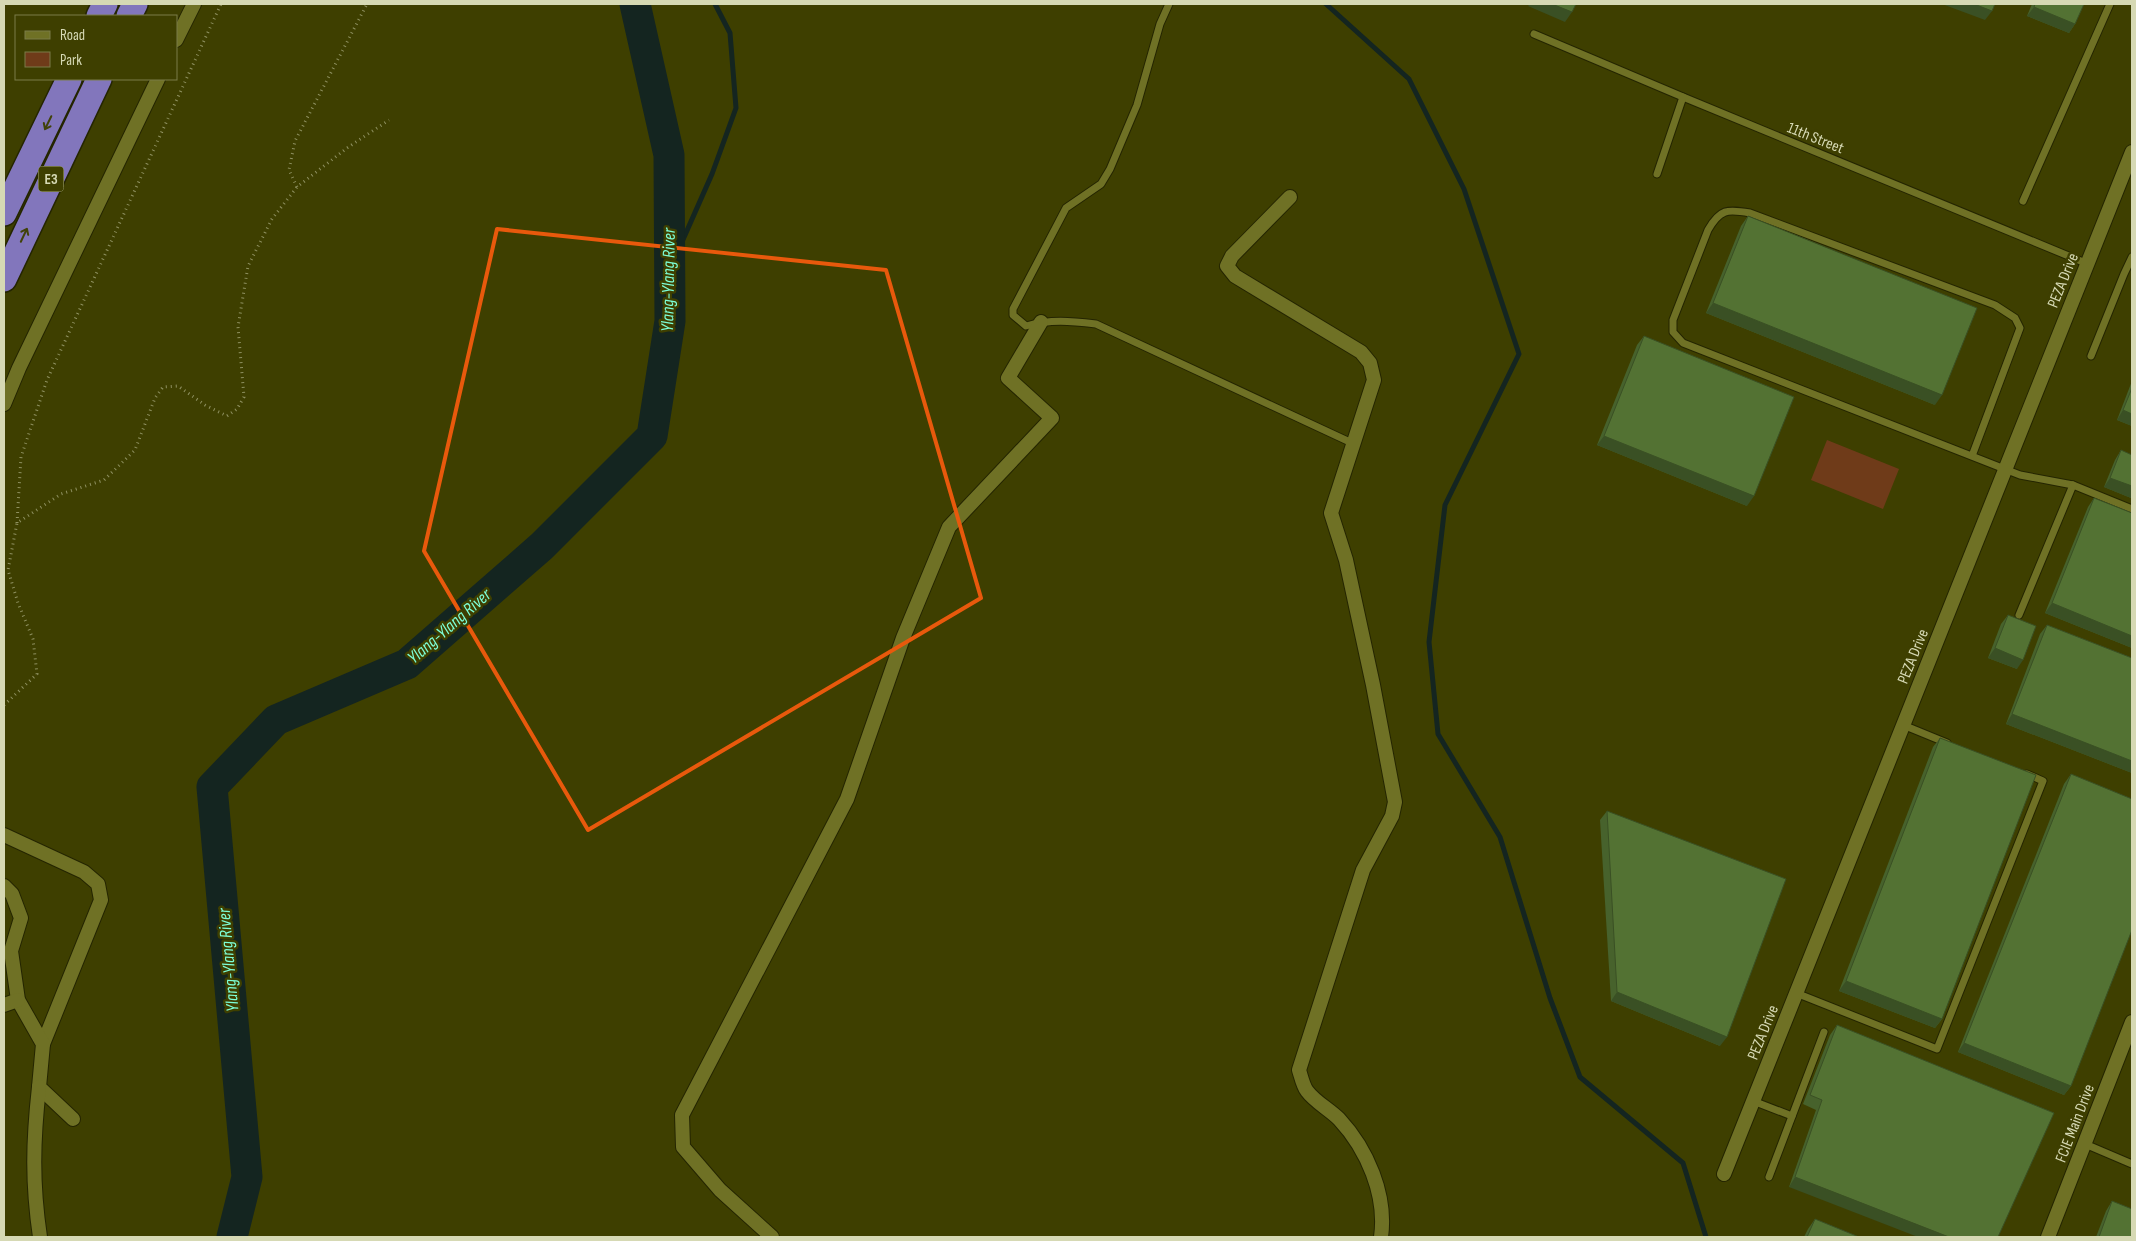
<svg xmlns="http://www.w3.org/2000/svg" width="2136" height="1241" font-family="'Sofia Sans Condensed',sans-serif">
<rect width="100%" height="100%" fill="#3e3f00"/>
<polygon fill="#6f3b19" points="1827,440 1899,469 1883,509 1811,480"/>
<g fill="none" stroke-linecap="round" stroke-linejoin="round">
<g stroke="#142520" stroke-width="5">
<polyline points="1326,4 1409,79 1464,189 1519,354 1445,505 1429,642 1438,734 1500,837 1550,998 1580,1077 1683,1163 1706,1237"/>
<polyline points="670,269 712,174 736,108 730,33 715,4"/>
</g>
<polyline stroke="#142520" stroke-width="31" points="232,1237 247,1177 212,787 276,720 407,664 542,546 652,436 670,321 669,155 635,4"/>
<g stroke="#242500" stroke-width="9">
<g id="lane">
<path d="M1169,4L1160,24L1137,105L1110,169L1101,184L1066,208L1013,309V315L1026,326C1050,319 1071,321 1096,324L1352,443"/>
<polyline points="1534,34 1683,97 2088,264"/>
<polyline points="1657,174 1683,97"/>
<polyline points="2023,201 2110,4"/>
<polyline points="2091,356 2124,274 2132,257"/>
<path d="M1972,456L2020,328L2015,318L1995,305L1750,213C1727,209 1720,209 1708,230L1673,320V332L1683,343L2020,475L2073,485L2132,509"/>
<polyline points="2019,615 2073,485"/>
<polyline points="1903,725 1947,743"/>
<polyline points="1796,993 1937,1049 2043,781 2027,774"/>
<polyline points="1753,1101 1792,1116"/>
<polyline points="2085,1144 2132,1164"/>
<polyline points="1769,1177 1824,1032"/>
</g>
</g>
<g stroke="#242500" stroke-width="16">
<g id="street">
<polyline points="176,40 194,4"/>
<path d="M1290,197L1232,256L1227,266L1235,276L1361,352L1370,363L1374,380L1331,513L1346,560L1373,685L1395,802L1392,816L1363,870L1299,1070C1301,1076 1303,1086 1307,1091C1315,1102 1329,1109 1339,1119C1367,1149 1387,1195 1381,1237"/>
<polyline points="4,404 19,368 158,79"/>
<polyline points="4,835 84,872 98,884 101,900 43,1044"/>
<polyline points="4,886 12,894 21,918 11,951 18,1000 43,1044 39,1087 73,1119"/>
<polyline points="4,1005 18,1000"/>
<path d="M39,1087C33,1141 32,1183 40,1237"/>
<polyline points="1724,1174 2132,152"/>
<polyline points="772,1237 720,1190 683,1147 682,1115 847,799 903,638 949,527 1052,418 1008,378 1041,322"/>
<polyline points="2048,1237 2132,1022"/>
</g>
</g>
<g stroke="#242500" stroke-width="28">
<g id="highway">
<polyline points="99,16 105,4"/>
<polyline points="129,16 135,4"/>
<polyline points="4,213 69,79"/>
<polyline points="4,279 99,79"/>
</g>
</g>
<g stroke="#8f9160" stroke-width="3" stroke-dasharray="1 4" stroke-linecap="butt">
<polyline points="297,187 289,170 295,141 367,4"/>
<polyline points="17,523 21,457 47,380 221,4"/>
<polyline points="4,705 37,674 33,639 18,603 8,570 17,523 61,494 104,480 135,450 155,398 163,387 178,386 205,405 227,416 237,409 244,397 238,327 248,266 272,219 297,187 347,148 389,120"/>
</g>
<use href="#lane" stroke="#6f7125" stroke-width="7"/>
<use href="#street" stroke="#6f7125" stroke-width="14"/>
<use href="#highway" stroke="#8276bc" stroke-width="25"/>
</g>
<g fill="#47622c">
<polygon points="2032,4 2084,4 2075,24 2069,33 2027,16"/>
<polygon points="1748,216 1935,405 1706,313 1741,226"/>
<polygon points="1644,336 1747,506 1597,445 1637,345"/>
<polygon points="2132,381 2132,426 2117,420"/>
<polygon points="2121,450 2131,498 2104,487 2115,460"/>
<polygon points="2094,498 2132,513 2132,648 2045,613 2088,507"/>
<polygon points="2008,615 2017,669 1988,658 2001,624"/>
<polygon points="2047,625 2132,658 2132,773 2006,724 2040,634"/>
<polygon points="1940,738 1942,1019 1935,1028 1839,991 1933,747"/>
<polygon points="2071,774 2071,1086 2064,1095 1958,1052 2064,784"/>
<polygon points="1607,811 1720,1046 1611,1001 1600,820"/>
<polygon points="1837,1025 2054,1113 1789,1187 1816,1110 1803,1104 1830,1035"/>
<polygon points="2112,1201 2132,1237 2096,1237 2106,1211"/>
<polygon points="1815,1219 1859,1237 1804,1237 1808,1229"/>
</g>
<g fill="#3a5024">
<polygon points="1530,4 1552,4 1572,12 1565,22 1528,6"/>
<polygon points="1942,4 1974,4 1992,11 1985,20"/>
<polygon points="2034,7 2075,24 2069,33 2027,16"/>
<polygon points="1713,303 1942,395 1935,405 1706,313"/>
<polygon points="2123,410 2132,414 2132,426 2117,420"/>
<polygon points="1604,436 1754,496 1747,506 1597,445"/>
<polygon points="2110,478 2132,486 2132,496 2131,498 2104,487"/>
<polygon points="2052,603 2132,636 2132,648 2045,613"/>
<polygon points="1995,648 2023,660 2017,669 1988,658"/>
<polygon points="2012,714 2132,761 2132,773 2006,724"/>
<polygon points="1846,981 1942,1019 1935,1028 1839,991"/>
<polygon points="1617,992 1727,1037 1720,1046 1611,1001"/>
<polygon points="1964,1043 2071,1086 2064,1095 1958,1052"/>
<polygon points="1795,1177 1949,1237 1918,1237 1789,1187"/>
</g>
<g fill="#537233" stroke="#3a5024">
<polygon points="1552,4 1576,4 1572,12"/>
<polygon points="1974,4 1995,4 1992,11"/>
<polygon points="2035,4 2084,4 2075,24 2034,7"/>
<polygon points="1748,216 1977,308 1942,395 1713,303"/>
<polygon points="1644,336 1794,397 1754,496 1604,436"/>
<polygon points="2132,388 2132,414 2123,410"/>
<polygon points="2121,450 2132,455 2132,486 2110,478"/>
<polygon points="2094,498 2132,513 2132,636 2052,603"/>
<polygon points="2008,615 2036,626 2023,660 1995,648"/>
<polygon points="2047,625 2132,658 2132,761 2012,714"/>
<polygon points="1940,738 2036,775 1942,1019 1846,981"/>
<polygon points="2071,774 2132,799 2132,930 2071,1086 1964,1043"/>
<polygon points="1607,811 1786,879 1727,1037 1617,992"/>
<polygon points="1837,1025 2054,1113 1998,1237 1949,1237 1795,1177 1822,1100 1810,1095"/>
<polygon points="2112,1201 2132,1209 2132,1237 2099,1237"/>
<polygon points="1815,1219 1859,1237 1807,1237"/>
</g>
<defs><path id="oneway-shaft" d="M-6 0H5M1.5-3L5.5 0L1.5 3" fill="none" stroke-width="1.6" stroke-linecap="round" stroke-linejoin="round" transform="scale(1.25)"/></defs>
<g stroke="#414209">
<use href="#oneway-shaft" transform="translate(48 123) rotate(116)"/>
<use href="#oneway-shaft" transform="translate(24 235) rotate(-65)"/>
</g>
<path fill="none" stroke="#e8590c" stroke-width="4" stroke-linejoin="round" d="M497,229L886,270L981,598L588,830L424,551Z"/>
<g text-anchor="middle" stroke-width="5" stroke-linejoin="round" paint-order="stroke">
<rect fill="#3e3f00" stroke="#a8ab7e" stroke-width="1" x="38.5" y="166.5" width="25" height="25" rx="4"/>
<g font-size="15" font-weight="bold" fill="#d6d9b4">
<text x="51" y="184">E3</text>
</g>
<g font-size="16" fill="#d6d9b4" stroke="#3e3f00">
<text transform="translate(1816 137) rotate(22)" y="6">11th Street</text>
<text transform="translate(2062 280) rotate(-68)" y="6">PEZA Drive</text>
<text transform="translate(1912 656) rotate(-68)" y="6">PEZA Drive</text>
<text transform="translate(1762 1032) rotate(-68)" y="6">PEZA Drive</text>
<text transform="translate(2074 1123) rotate(-69)" y="6">FCIE Main Drive</text>
</g>
<g font-size="18" font-style="italic" fill="#7dfed7" stroke="#3e3f00">
<text transform="translate(668 280) rotate(-89)" y="6">Ylang-Ylang River</text>
<text transform="translate(449 626) rotate(-41)" y="6">Ylang-Ylang River</text>
<text transform="translate(228 960) rotate(-95)" y="6">Ylang-Ylang River</text>
</g>
</g>
<rect width="2136" height="1241" fill="none" stroke="#d6d9b4" stroke-width="10"/>
<rect x="15" y="15" width="162" height="65" fill="#3e3f00" stroke="#7b7d48"/>
<rect x="25" y="31" width="25" height="8" fill="#6f7125" stroke="#7b7d48"/>
<text x="60" y="40" font-size="15" fill="#d6d9b4">Road</text>
<rect x="25" y="52" width="25" height="15" fill="#6f3b19" stroke="#7b7d48"/>
<text x="60" y="65" font-size="15" fill="#d6d9b4">Park</text>
</svg>
